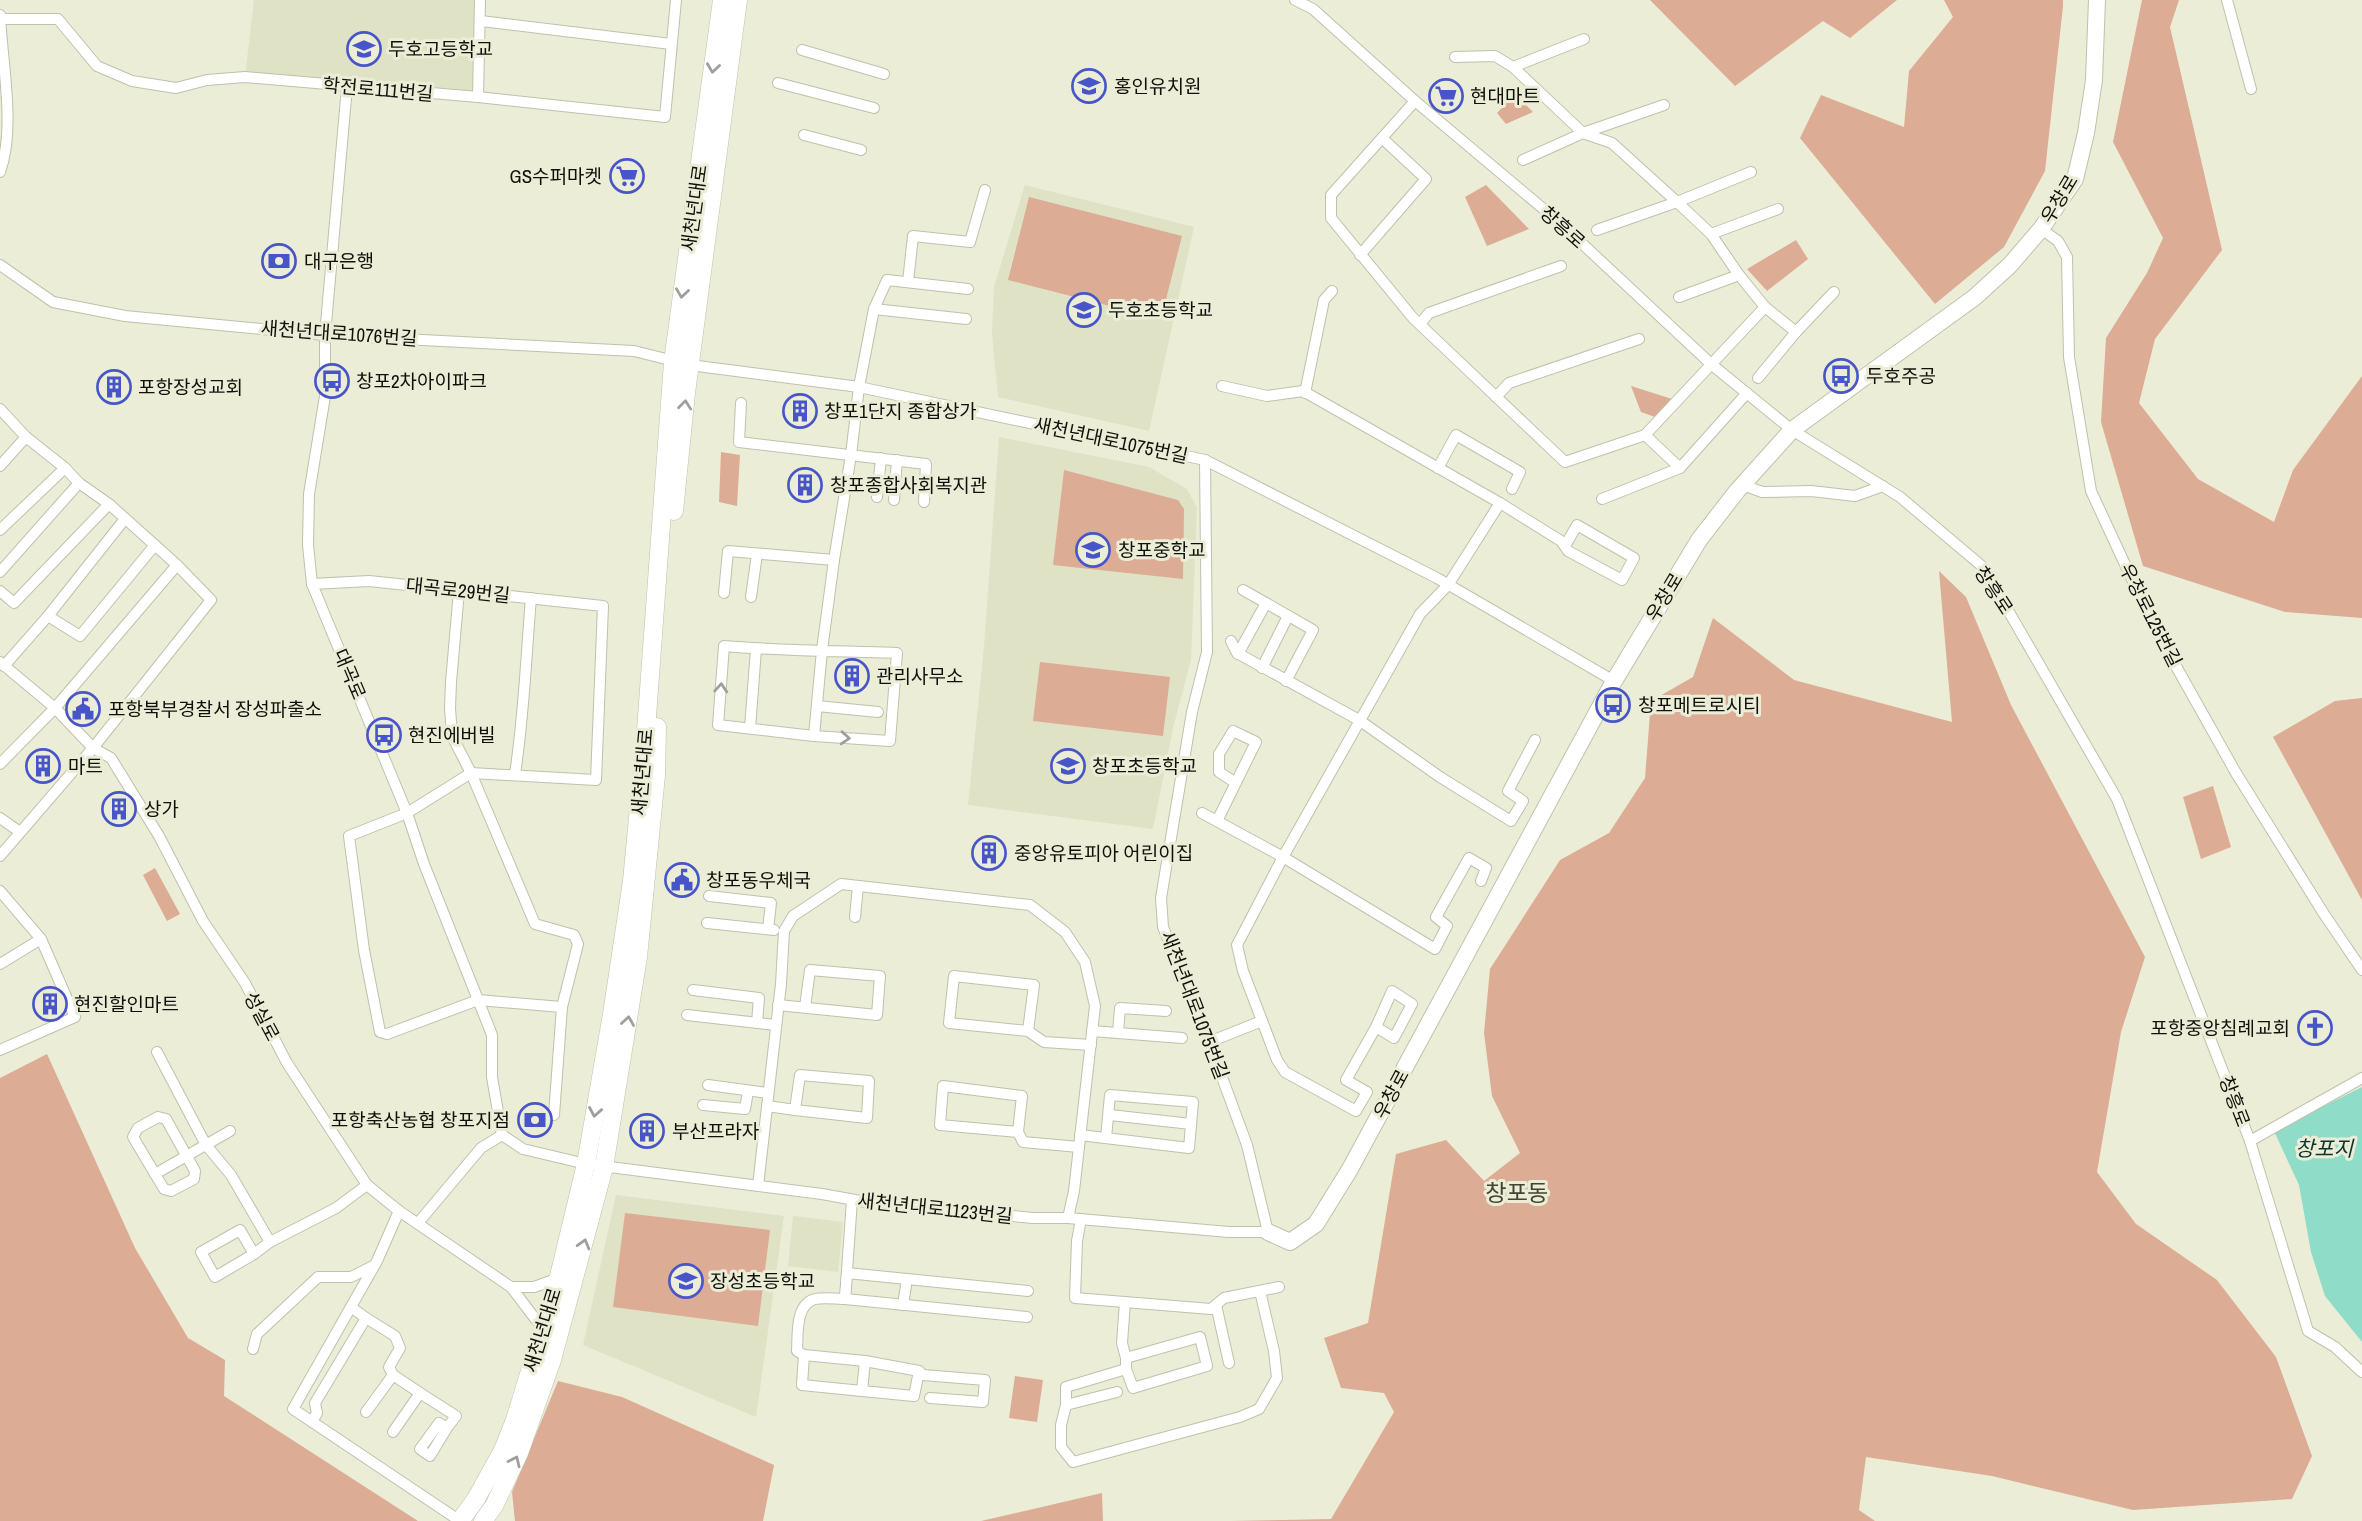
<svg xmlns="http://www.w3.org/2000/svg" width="2362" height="1521" font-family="'Archivo Narrow','Noto Sans KR',sans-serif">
<rect width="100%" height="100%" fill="#ebedd7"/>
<g fill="#dfe2c4">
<polygon points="254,0 480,0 478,97 245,77"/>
<polygon points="1025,185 1194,227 1149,431 998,397 992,334 994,287"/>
<polygon points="999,437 1149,467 1187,489 1197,508 1191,660 1173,728 1153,829 968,805 984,647"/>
<polygon points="616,1195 784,1216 756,1417 583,1345"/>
<polygon points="793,1216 843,1222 838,1272 788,1266"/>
</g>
<g fill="#dcac95">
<polygon points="1650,0 1897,0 1850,38 1823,21 1735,86"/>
<polygon points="1944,0 2063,0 2063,6 2045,171 2004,247 1935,304 1800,138 1821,95 1904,127 1909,71 1953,17"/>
<polygon points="2142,0 2179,0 2170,27 2222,250 2155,339 2139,403 2198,479 2274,522 2293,470 2362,376 2362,618 2285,612 2143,566 2101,422 2106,338 2147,273 2163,238 2113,142"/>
<polygon points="1515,94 1533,112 1506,124 1497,113"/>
<polygon points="1486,185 1529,229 1487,246 1465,197"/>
<polygon points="1029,197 1182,236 1161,319 1008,280"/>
<polygon points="1796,240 1808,259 1767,291 1747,269"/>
<polygon points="1631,386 1672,399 1655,417 1641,412"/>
<polygon points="721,452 740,455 737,506 719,502"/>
<polygon points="1064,470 1178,500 1184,509 1183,579 1053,565"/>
<polygon points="1939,571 1966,597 2011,705 2145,957 2121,1032 2097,1172 2136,1224 2217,1280 2276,1357 2312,1456 2292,1499 2133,1510 1992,1476 1866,1457 1859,1510 1875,1521 1231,1521 1331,1519 1394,1412 1384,1393 1341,1388 1324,1338 1368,1323 1396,1154 1446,1140 1484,1181 1520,1153 1492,1096 1484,1033 1490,969 1560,860 1609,833 1645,778 1651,701 1693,677 1713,618 1794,680 1952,722"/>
<polygon points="1040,662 1170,677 1163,736 1033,721"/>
<polygon points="2362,698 2362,900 2273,737 2335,701"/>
<polygon points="2213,786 2231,847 2201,859 2183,797"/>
<polygon points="155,868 180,914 167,921 143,875"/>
<polygon points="47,1054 135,1248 188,1338 225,1360 224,1396 418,1521 0,1521 0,1078"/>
<polygon points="625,1213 770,1230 758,1326 613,1307"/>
<polygon points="1015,1376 1043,1380 1037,1422 1009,1418"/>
<polygon points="558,1381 622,1397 774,1465 763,1521 515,1521 512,1492"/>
<polygon points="1102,1493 1103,1521 981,1521"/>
</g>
<polygon fill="#8fdcc8" points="2362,1087 2362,1342 2325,1296 2311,1252 2299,1185 2274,1131"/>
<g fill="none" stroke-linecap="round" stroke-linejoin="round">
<g stroke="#bfc1ac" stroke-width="12">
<g id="minor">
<polyline points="1295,0 1313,9 1415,101 1559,222 1711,364 1792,430 1900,497 1983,567 2117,799 2250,1141 2308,1331 2335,1347 2362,1372"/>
<polyline points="2227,0 2251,89"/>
<path d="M0,15C2,63 16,128 0,172"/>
<polyline points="0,19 58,19 97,66 132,81 176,88 207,80 245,77 478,97 665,117 676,0"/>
<polyline points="481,21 671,44"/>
<polyline points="802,50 884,74"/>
<polyline points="1455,57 1495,56 1513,67 1584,39"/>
<polyline points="1513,67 1583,133 1523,160"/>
<polyline points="778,83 874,108"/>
<polyline points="347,87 325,335 325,396 309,494 308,545 312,584 407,813 424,864 492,1035 492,1077 502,1135 523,1149 586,1164 822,1194 866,1202 1033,1218 1068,1218 1229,1232 1268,1232 1247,1145 1209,1042 1163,927 1161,898 1192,712 1207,652 1205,460"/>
<polyline points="478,97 480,0"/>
<polyline points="1415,101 1331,195 1331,218 1413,318 1565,462 1645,435 1765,307 1739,275"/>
<polyline points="1583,133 1612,143 1677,202 1597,230"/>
<polyline points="1583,133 1664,105"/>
<polyline points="804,135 861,150"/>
<polyline points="1751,172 1677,202 1711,234 1778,209"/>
<polyline points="2041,229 2058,241 2067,257 2069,357 2091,491 2154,627 2236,773 2324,914 2362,970"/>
<polyline points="1360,255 1426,179 1382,138"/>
<polyline points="0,265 53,302 125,316 325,335 634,351 690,365 859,387 1205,460 1437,578 1614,681"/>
<polyline points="908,282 913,236 970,242 985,190"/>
<polyline points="1679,297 1739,275 1711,234"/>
<polyline points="874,309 887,280 968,289"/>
<polyline points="1420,324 1429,313 1561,266"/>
<polyline points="1796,332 1834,292"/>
<polyline points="1758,378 1796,332 1765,307"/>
<polyline points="1222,386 1267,396 1303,391 1500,503 1561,541 1568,551 1622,580 1634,558 1577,525 1565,546"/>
<polyline points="1305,393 1324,300 1332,291"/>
<polyline points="1496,397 1509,383 1639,339"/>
<polyline points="741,403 739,442 926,464 924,502"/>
<polyline points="0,409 26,437 65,468 79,483 109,504 177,565 211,600 93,748 0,856"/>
<polyline points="1645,435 1680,468 1747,393"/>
<polyline points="0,466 26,437"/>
<polyline points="1438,468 1456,435 1520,472 1512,489"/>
<polyline points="1743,485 1762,492 1811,491 1855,496 1883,486"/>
<polyline points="877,497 881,458"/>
<polyline points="1602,499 1680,468"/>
<polyline points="894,500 897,460"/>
<polyline points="0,530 65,468"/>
<polyline points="0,572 79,483"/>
<polyline points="312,584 369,581 603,606 596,780 471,773 407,813 349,836 364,950 380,1032 387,1034 478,1000 562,1007"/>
<polyline points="0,591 14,603 109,504"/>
<polyline points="459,591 451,682 450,708 452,736 471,773 535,924 574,935 578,944 562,1007 554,1115"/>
<polyline points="724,593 728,551 834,560"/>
<polyline points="751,597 757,554"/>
<polyline points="1266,603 1313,630 1286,681"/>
<polyline points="48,616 80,636 155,545"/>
<polyline points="1231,641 1237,653 1359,720 1440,777 1511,821 1523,801 1508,791 1535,740"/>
<polyline points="1238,654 1266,603 1243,590"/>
<polyline points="0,662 55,708 93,748 111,758 159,836 203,921 245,983 287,1063 367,1185 399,1211 511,1287 543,1329"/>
<polyline points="4,666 48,616 124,520"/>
<polyline points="1262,668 1288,616"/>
<polyline points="817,706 878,712"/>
<polyline points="750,728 756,649"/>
<path d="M814,736L718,725L724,646C782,651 840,651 897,653L890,741L814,736L822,650L834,560L851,455L859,387L874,309L966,319"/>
<polyline points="0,764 55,708 177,565"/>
<path d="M515,774C524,716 526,657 531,598"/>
<polyline points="1202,813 1283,857 1435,949 1447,926 1436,917 1469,858 1486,868 1481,881"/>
<polyline points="0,818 20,832"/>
<polyline points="1217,821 1256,742 1233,731 1219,754 1219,772 1236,783"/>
<polyline points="0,891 41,939 75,1017 0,1050"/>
<polyline points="709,896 771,903 768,929"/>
<polyline points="855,917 858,886"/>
<polyline points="707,923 774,930"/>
<polyline points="0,964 41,939"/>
<polyline points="693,990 759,998 757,1023"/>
<polyline points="778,1005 877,1015 880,976 810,970 805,1007"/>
<polyline points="687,1015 776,1025"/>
<polyline points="1376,1027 1392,991 1412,1004 1394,1038 1376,1027 1346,1080 1367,1092 1356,1111 1285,1072 1277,1060 1243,971 1237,945 1283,857 1420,614 1448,585 1500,503"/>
<polyline points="1028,1031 949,1023 954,976 1034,985 1028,1031 1044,1042 1091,1045"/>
<polyline points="1092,1031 1182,1038"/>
<polyline points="1118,1033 1120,1008 1166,1011"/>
<polyline points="1209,1042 1262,1021"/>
<polyline points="157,1052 206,1145 231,1175 270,1242"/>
<polyline points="708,1085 768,1093"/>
<polyline points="703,1105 745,1109 748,1091"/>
<polyline points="767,1106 795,1110 800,1075 869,1081 867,1118 795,1110"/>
<polyline points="1110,1115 1191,1124"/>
<polygon points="158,1117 166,1119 195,1171 194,1179 171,1191 164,1189 133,1137 138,1128"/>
<polyline points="1018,1132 940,1125 943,1086 1022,1096 1018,1132 1023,1142 1079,1147"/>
<polyline points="1080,1135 1189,1148 1193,1102 1110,1095 1106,1138"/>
<polyline points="2250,1141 2362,1078"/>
<polyline points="155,1174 230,1131"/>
<polyline points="758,1186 781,984 784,931 793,916 841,884 1030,905 1065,932 1085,962 1095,1006 1074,1191 1068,1218"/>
<path d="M852,1200L845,1299C836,1299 824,1297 815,1299C795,1304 798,1335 797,1351L804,1355L865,1361L919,1371L923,1375L985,1380L983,1402L930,1398"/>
<polyline points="399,1211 377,1261 293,1409 460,1521"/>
<polyline points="1081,1219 1077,1241 1075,1298 1211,1309 1224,1298 1279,1287"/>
<polyline points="418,1223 481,1148 502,1135"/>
<polyline points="254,1254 240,1230 201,1252 215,1277 254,1254 270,1242 336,1208 367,1185"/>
<polyline points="907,1279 847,1273 845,1299 1027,1317"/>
<polyline points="511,1287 534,1287 562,1277"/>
<polyline points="1125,1302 1122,1343 1126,1358 1200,1337 1207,1366 1133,1388 1126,1369 1126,1358"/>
<polyline points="903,1305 907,1279 1028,1291"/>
<polyline points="1216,1305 1229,1363"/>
<polyline points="366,1318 395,1336 400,1348 389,1367 393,1375 366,1412"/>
<polyline points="253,1349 257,1334 318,1277 351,1277 373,1266"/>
<polyline points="804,1355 802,1385 862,1391 865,1361"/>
<polyline points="862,1391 914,1396 919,1371"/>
<polyline points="1117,1392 1066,1405 1066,1387 1126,1369"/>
<polyline points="420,1393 456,1416 447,1428 439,1423 420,1449 430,1456 447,1428"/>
<polyline points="1066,1405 1061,1425 1061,1447 1073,1462 1240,1417 1259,1409 1277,1378 1274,1351 1260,1291"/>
<polyline points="312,1422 317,1413 315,1403 366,1318 351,1307"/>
<polyline points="393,1432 420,1393 393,1375"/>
</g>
</g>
<g stroke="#bfc1ac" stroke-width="18">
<polyline id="secondary" points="1268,1232 1290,1242 1316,1224 1350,1169 1614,681 1699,540 1737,491 1792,430 1975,297 2010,265 2041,229 2075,179 2086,133 2094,80 2097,0"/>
</g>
<g stroke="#bfc1ac" stroke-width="19">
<g id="primary">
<polyline points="674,511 686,393 738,0"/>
<polyline points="460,1521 476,1499 503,1450 515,1420 559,1276 586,1164 612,1014 632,881 645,744 673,362 722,0"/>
<polyline points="483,1521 494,1506 519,1453 552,1360 604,1167 638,957 656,775 657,727"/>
</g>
</g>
<use href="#minor" stroke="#fff" stroke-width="10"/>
<use href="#secondary" stroke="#fff" stroke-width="16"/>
<use href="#primary" stroke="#fff" stroke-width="18"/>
</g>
<defs><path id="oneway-chevron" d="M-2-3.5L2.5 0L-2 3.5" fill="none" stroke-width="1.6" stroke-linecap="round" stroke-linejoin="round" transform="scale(1.75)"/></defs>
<g stroke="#9fa09d">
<use href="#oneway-chevron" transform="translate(713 68) rotate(98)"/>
<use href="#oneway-chevron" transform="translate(682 293) rotate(98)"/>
<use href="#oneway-chevron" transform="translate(685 405) rotate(-84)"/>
<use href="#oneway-chevron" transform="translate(721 688) rotate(-86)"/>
<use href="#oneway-chevron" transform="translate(845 738) rotate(4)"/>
<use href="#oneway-chevron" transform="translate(628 1021) rotate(-81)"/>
<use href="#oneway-chevron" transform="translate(595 1112) rotate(100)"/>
<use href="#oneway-chevron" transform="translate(584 1244) rotate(-74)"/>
<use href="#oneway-chevron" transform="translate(515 1461) rotate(-65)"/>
</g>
<defs>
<g id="school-ring" transform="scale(1.75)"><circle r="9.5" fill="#ebedd7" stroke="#4755c9" stroke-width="1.5"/><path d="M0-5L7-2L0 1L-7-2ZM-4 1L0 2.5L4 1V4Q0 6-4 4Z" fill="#4755c9"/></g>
<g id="supermarket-ring" transform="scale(1.75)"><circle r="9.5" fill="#ebedd7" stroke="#4755c9" stroke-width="1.5"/><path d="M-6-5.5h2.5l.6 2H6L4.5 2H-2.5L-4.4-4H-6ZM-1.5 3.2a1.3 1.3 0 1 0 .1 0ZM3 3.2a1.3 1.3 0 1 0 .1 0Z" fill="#4755c9"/></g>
<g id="bank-ring" transform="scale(1.75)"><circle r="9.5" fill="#ebedd7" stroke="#4755c9" stroke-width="1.5"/><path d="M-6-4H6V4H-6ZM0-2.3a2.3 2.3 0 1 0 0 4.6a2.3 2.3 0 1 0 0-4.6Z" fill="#4755c9"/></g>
<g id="bus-ring" transform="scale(1.75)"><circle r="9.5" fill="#ebedd7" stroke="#4755c9" stroke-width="1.5"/><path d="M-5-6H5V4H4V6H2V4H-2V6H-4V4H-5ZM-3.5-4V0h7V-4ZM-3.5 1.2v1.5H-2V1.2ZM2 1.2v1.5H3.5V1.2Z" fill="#4755c9"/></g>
<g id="building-ring" transform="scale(1.75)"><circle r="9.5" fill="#ebedd7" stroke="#4755c9" stroke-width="1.5"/><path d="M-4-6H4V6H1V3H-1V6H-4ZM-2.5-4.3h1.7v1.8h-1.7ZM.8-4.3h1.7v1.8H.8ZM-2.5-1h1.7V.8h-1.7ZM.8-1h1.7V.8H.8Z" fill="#4755c9"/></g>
<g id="civic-ring" transform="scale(1.75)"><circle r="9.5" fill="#ebedd7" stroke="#4755c9" stroke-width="1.5"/><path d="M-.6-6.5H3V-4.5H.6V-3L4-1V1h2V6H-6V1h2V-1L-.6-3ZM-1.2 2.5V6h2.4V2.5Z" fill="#4755c9"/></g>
<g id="church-ring" transform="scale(1.75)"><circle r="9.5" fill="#ebedd7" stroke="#4755c9" stroke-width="1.5"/><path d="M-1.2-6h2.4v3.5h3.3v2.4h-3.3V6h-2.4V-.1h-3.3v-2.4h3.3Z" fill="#4755c9"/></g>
</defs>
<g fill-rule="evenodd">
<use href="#school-ring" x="364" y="49"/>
<use href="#school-ring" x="1089" y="86"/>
<use href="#supermarket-ring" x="1446" y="96"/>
<use href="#supermarket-ring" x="627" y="176"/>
<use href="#bank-ring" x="279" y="261"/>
<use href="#school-ring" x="1084" y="310"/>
<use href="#bus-ring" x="1841" y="376"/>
<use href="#bus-ring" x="332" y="381"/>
<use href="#building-ring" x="114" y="387"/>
<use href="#building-ring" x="800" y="411"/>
<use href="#building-ring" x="805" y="485"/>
<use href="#school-ring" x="1093" y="550"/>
<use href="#building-ring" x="852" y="676"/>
<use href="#bus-ring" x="1613" y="705"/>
<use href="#civic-ring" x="83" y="709"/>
<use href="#bus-ring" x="384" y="735"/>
<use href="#building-ring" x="43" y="766"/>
<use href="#school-ring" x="1068" y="766"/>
<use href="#building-ring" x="119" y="809"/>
<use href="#building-ring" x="989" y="853"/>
<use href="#civic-ring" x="682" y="880"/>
<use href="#building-ring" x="50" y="1004"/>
<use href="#church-ring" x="2315" y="1028"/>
<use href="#bank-ring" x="535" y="1120"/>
<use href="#building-ring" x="647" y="1131"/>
<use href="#school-ring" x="686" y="1281"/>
</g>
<g text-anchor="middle" stroke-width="6" stroke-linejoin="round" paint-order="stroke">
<g font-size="19" fill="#10110a" stroke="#ebedd7" text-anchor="start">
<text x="388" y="56">두호고등학교</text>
<text x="1114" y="93">홍인유치원</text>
<text x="1470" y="103">현대마트</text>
<text x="602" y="183" text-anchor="end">GS수퍼마켓</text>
<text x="304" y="268">대구은행</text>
<text x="1108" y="317">두호초등학교</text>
<text x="1866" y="383">두호주공</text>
<text x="356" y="388">창포2차아이파크</text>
<text x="138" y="394">포항장성교회</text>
<text x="824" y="418">창포1단지 종합상가</text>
<text x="830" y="492">창포종합사회복지관</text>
<text x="1118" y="557">창포중학교</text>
<text x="876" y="683">관리사무소</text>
<text x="1638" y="712">창포메트로시티</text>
<text x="108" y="716">포항북부경찰서 장성파출소</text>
<text x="408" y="742">현진에버빌</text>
<text x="68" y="773">마트</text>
<text x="1092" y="773">창포초등학교</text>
<text x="144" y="816">상가</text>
<text x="1014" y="860">중앙유토피아 어린이집</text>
<text x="706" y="887">창포동우체국</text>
<text x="74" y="1011">현진할인마트</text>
<text x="2290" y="1035" text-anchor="end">포항중앙침례교회</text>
<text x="510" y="1127" text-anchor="end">포항축산농협 창포지점</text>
<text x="672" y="1138">부산프라자</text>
<text x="710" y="1288">장성초등학교</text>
</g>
<g font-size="19" fill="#10110a" stroke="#ebedd7">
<text transform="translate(378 89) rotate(5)" y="7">학전로111번길</text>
<text transform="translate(2059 199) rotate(-59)" y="7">우창로</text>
<text transform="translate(694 208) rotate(-82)" y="7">새천년대로</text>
<text transform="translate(1563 227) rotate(42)" y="7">창흥로</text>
<text transform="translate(339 333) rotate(4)" y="7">새천년대로1076번길</text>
<text transform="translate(1111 440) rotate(12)" y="7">새천년대로1075번길</text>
<text transform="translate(458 590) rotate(6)" y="7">대곡로29번길</text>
<text transform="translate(1994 590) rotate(57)" y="7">창흥로</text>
<text transform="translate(1664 597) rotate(-59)" y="7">우창로</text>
<text transform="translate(2151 615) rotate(63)" y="7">우창로125번길</text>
<text transform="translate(350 674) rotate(67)" y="7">대곡로</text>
<text transform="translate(642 772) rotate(-85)" y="7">새천년대로</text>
<text transform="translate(1195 1005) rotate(69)" y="7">새천년대로1075번길</text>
<text transform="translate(262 1016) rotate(62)" y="7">성실로</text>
<text transform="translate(1391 1094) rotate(-62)" y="7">우창로</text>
<text transform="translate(2235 1101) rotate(69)" y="7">창흥로</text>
<text transform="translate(935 1208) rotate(6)" y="7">새천년대로1123번길</text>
<text transform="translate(542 1330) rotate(-73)" y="7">새천년대로</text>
</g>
<g font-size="21" font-style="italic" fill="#0e332b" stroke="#ebedd7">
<text x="2324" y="1156">창포지</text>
</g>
<g font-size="23" fill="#434432" stroke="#ebedd7">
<text x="1517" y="1201">창포동</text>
</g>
</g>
</svg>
